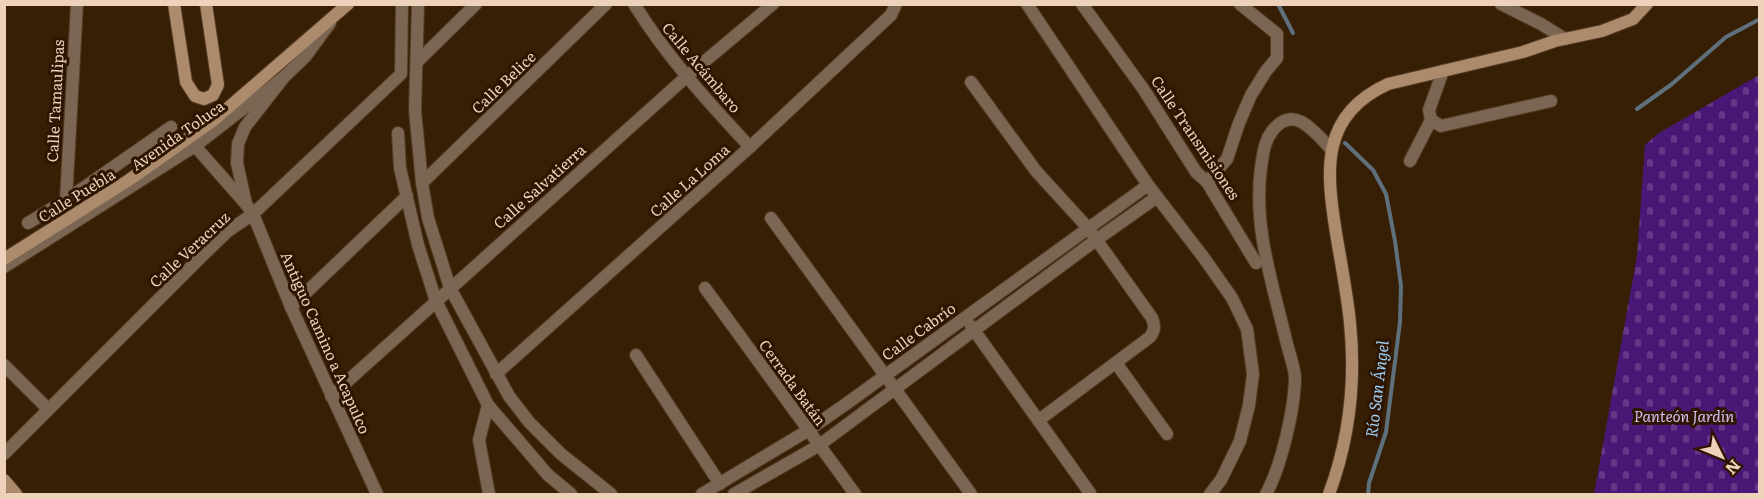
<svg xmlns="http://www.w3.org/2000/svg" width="1764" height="499" font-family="Literata,serif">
<defs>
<pattern id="cemetery-stones" width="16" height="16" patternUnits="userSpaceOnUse" patternTransform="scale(1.5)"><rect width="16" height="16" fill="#491776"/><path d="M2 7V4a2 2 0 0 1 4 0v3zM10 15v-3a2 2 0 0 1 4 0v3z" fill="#643887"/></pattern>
</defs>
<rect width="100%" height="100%" fill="#371f06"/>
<polygon fill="url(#cemetery-stones)" points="1759,75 1759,494 1594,494 1637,256 1645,145 1659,133"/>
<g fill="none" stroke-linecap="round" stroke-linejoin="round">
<g stroke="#5e707c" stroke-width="4">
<polyline points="1278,4 1293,33"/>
<polyline points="1637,109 1672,84 1726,37 1760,19"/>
<polyline points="1345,143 1373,170 1386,194 1395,241 1401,286 1400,322 1386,432 1369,483 1368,494"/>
</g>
<g stroke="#543b23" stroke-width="14">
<g id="street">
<polyline points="418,4 415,110 422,183 428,218 450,288 509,396 529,422 561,454 611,494"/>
<path d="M634,4C667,57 708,102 750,147"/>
<polyline points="1027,4 1148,185 1204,258 1232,298 1247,329 1253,374 1249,405 1240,441 1221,480 1210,494"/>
<polyline points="1082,4 1144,90 1196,172 1207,182 1256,263"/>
<polyline points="1501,4 1541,24 1565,39"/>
<polyline points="417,62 476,4"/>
<polyline points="1443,71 1429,110 1431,120 1441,126 1551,101"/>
<polyline points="284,77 245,127 238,144 237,163 246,204 253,214 291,307 377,494"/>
<path d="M971,82L1036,171L1088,228L1152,318C1155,326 1155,330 1150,337L1039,420"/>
<polyline points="398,133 400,168 418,245 436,301 488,405 548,475 571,494"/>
<polyline points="195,146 245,203"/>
<polyline points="1410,161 1431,120"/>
<polyline points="1207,182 1227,159 1239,123 1251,95 1266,71 1277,58 1277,34 1240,4"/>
<polyline points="422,183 606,4"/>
<polyline points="66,200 77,4"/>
<polyline points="771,218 971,494"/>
<polyline points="28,223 66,200 171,127"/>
<polyline points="4,267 195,146 284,77 305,57 330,23"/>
<polyline points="705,288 855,494"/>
<polyline points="291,307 407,196"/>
<polyline points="971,326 1090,493"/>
<polyline points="636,355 720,484"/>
<polyline points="1116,363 1167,434"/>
<polyline points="4,365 48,409"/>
<polyline points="496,374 750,147 891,15 896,4"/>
<polyline points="331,396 686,77 773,4"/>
<polyline points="488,405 479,440 489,494"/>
<polyline points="4,454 202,256 228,231 253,214 401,74 402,4"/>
<polyline points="702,494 807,431 846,404 1148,185"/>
<polyline points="734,494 818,446 1096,240 1157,197"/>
<path d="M1266,494C1281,467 1295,408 1295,376C1293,362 1288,350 1285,336C1272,282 1253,225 1261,168C1263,154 1264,141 1273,130C1295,103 1316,134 1332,150"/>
</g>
</g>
<g stroke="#543b23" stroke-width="14">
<g id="secondary">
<polyline points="174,4 186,82 195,96 204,99 213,95 218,85 206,4"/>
<polyline points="4,259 129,180 214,120 348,4"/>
<polyline points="4,480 16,494"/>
<path d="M1329,494C1349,440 1356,382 1350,323C1347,293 1341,263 1336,233C1326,170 1320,115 1388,84L1523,52L1555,41L1602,31L1633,19L1647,4"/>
</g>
</g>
<use href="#street" stroke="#7b6653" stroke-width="12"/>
<use href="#secondary" stroke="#ac8a6c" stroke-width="12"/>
</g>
<g text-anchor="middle" stroke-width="6" stroke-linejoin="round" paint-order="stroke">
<g font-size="15" fill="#edd1ba" stroke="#2d1500">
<text transform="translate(701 68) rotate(50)" y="5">Calle Acámbaro</text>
<text transform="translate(504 83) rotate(-44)" y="5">Calle Belice</text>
<text transform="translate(56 101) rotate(-87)" y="5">Calle Tamaulipas</text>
<text transform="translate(178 136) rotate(-35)" y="5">Avenida Toluca</text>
<text transform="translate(1195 138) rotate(56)" y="5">Calle Transmisiones</text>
<text transform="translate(690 181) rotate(-42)" y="5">Calle La Loma</text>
<text transform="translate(540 187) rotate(-42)" y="5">Calle Salvatierra</text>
<text transform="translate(77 196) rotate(-32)" y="5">Calle Puebla</text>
<text transform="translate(190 250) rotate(-43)" y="5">Calle Veracruz</text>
<text transform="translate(919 332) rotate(-36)" y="5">Calle Cabrío</text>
<text transform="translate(325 343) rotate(66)" y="5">Antiguo Camino a Acapulco</text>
<text transform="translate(792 383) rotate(54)" y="5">Cerrada Batán</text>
</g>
<g font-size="15" font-style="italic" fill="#d4c0f4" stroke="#2d1500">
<text x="1684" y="422">Panteón Jardín</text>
</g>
<g font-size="16" font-style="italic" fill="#9ecff6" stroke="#2d1500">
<text transform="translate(1377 389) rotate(-83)" y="6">Río San Ángel</text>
</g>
</g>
<rect width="1764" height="499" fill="none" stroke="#edd1ba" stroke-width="12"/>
<g transform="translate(1722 457) rotate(133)" stroke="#2d1500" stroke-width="4.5" paint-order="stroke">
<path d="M0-4.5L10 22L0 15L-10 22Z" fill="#edd1ba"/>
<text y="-9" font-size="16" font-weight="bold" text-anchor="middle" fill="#edd1ba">N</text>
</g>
</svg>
